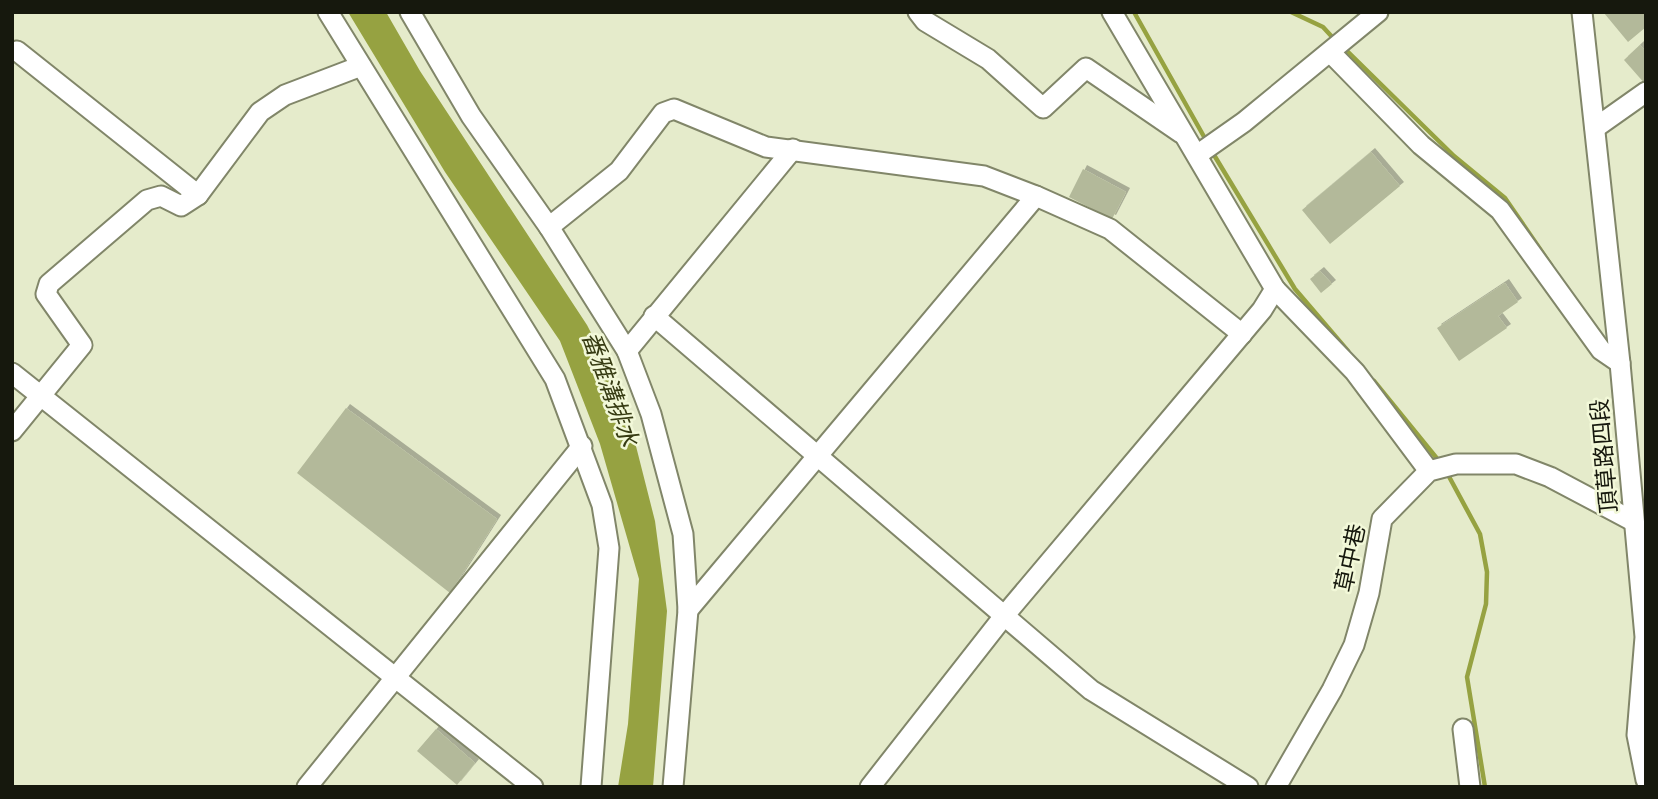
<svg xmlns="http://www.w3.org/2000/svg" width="1658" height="799" font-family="'Space Grotesk','Noto Sans TC',sans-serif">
<defs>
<filter id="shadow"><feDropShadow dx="4" dy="-4" stdDeviation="0" flood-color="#0004"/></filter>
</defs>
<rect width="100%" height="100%" fill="#e5ebcb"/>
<polygon fill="#96a241" points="348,12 386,12 420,71 587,325 623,395 655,521 667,611 653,787 618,787 628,724 639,579 600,444 560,341 445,172"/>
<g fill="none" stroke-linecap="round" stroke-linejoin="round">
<g stroke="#96a241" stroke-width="4.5">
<polyline points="1134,12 1207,142"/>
<polyline points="1291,12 1323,27 1334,39"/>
<polyline points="1343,47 1454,156 1505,198 1551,265"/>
<polyline points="1211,150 1295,289 1348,351"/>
<polyline points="1374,381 1439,461"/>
<polyline points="1446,471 1480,534 1487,572 1486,604 1467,677 1485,787"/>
</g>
</g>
<g fill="#b3b99a" filter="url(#shadow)">
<polygon points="1646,12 1646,27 1628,42 1604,13"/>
<polygon points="1640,45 1646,51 1646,85 1624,60"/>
<polygon points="1371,152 1400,186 1330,244 1302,210"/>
<polygon points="1083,169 1126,192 1112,219 1069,197"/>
<polygon points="1320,271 1332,284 1321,293 1310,279"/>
<polygon points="1505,283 1518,302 1498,316 1507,328 1459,361 1437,328"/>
<polygon points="346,408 497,519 450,593 297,473"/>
<polygon points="436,729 475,763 457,785 417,751"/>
</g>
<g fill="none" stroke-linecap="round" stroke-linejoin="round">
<g stroke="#818669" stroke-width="23">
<g id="minor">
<polyline points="328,12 555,379 602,505 609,548 591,787"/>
<polyline points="410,12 471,116 549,227 627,351 651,414 683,534 688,610 673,787"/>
<polyline points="918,12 925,21 988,59 1043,108 1086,68 1181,133"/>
<polyline points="1112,12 1275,289 1355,372 1429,471"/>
<polyline points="1582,12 1620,363 1645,637 1637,735 1646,780"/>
<polyline points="17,51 198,195"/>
<polyline points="1330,52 1421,145 1500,210 1601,350 1620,363"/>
<polyline points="1595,128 1646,92"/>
<polyline points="1197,155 1244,122 1378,12"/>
<polyline points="549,227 619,171 663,113 674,109 766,147 984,176 1036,196 1110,229 1242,334"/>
<polyline points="654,316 1091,690 1248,787"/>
<polyline points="627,351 793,149"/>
<polyline points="12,373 533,787"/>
<polyline points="12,431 82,345 46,294 49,284 147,200 161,196 181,206 198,195 260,112 285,95 361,66"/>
<polyline points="688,610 1036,196"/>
<polyline points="1463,729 1470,787"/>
<polyline points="307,787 582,446"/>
<polyline points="870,787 1004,616 1262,310 1275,289"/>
<polyline points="1276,787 1332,690 1354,645 1369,593 1382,519 1429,471 1456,464 1516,464 1550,477 1633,521"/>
</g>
</g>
<use href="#minor" stroke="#fff" stroke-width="19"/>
</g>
<g text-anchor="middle" stroke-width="5" stroke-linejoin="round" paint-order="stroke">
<g font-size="23" fill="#16180d" stroke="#f2f8d8">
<text transform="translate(1604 456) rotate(-95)" y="8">頂草路四段</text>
<text transform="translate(1350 558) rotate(-78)" y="8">草中巷</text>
</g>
<g font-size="24" font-style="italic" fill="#373c13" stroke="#f2f8d8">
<text transform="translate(610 389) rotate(70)" y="8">番雅溝排水</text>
</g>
</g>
<rect width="1658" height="799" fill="none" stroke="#16180d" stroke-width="28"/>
</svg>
